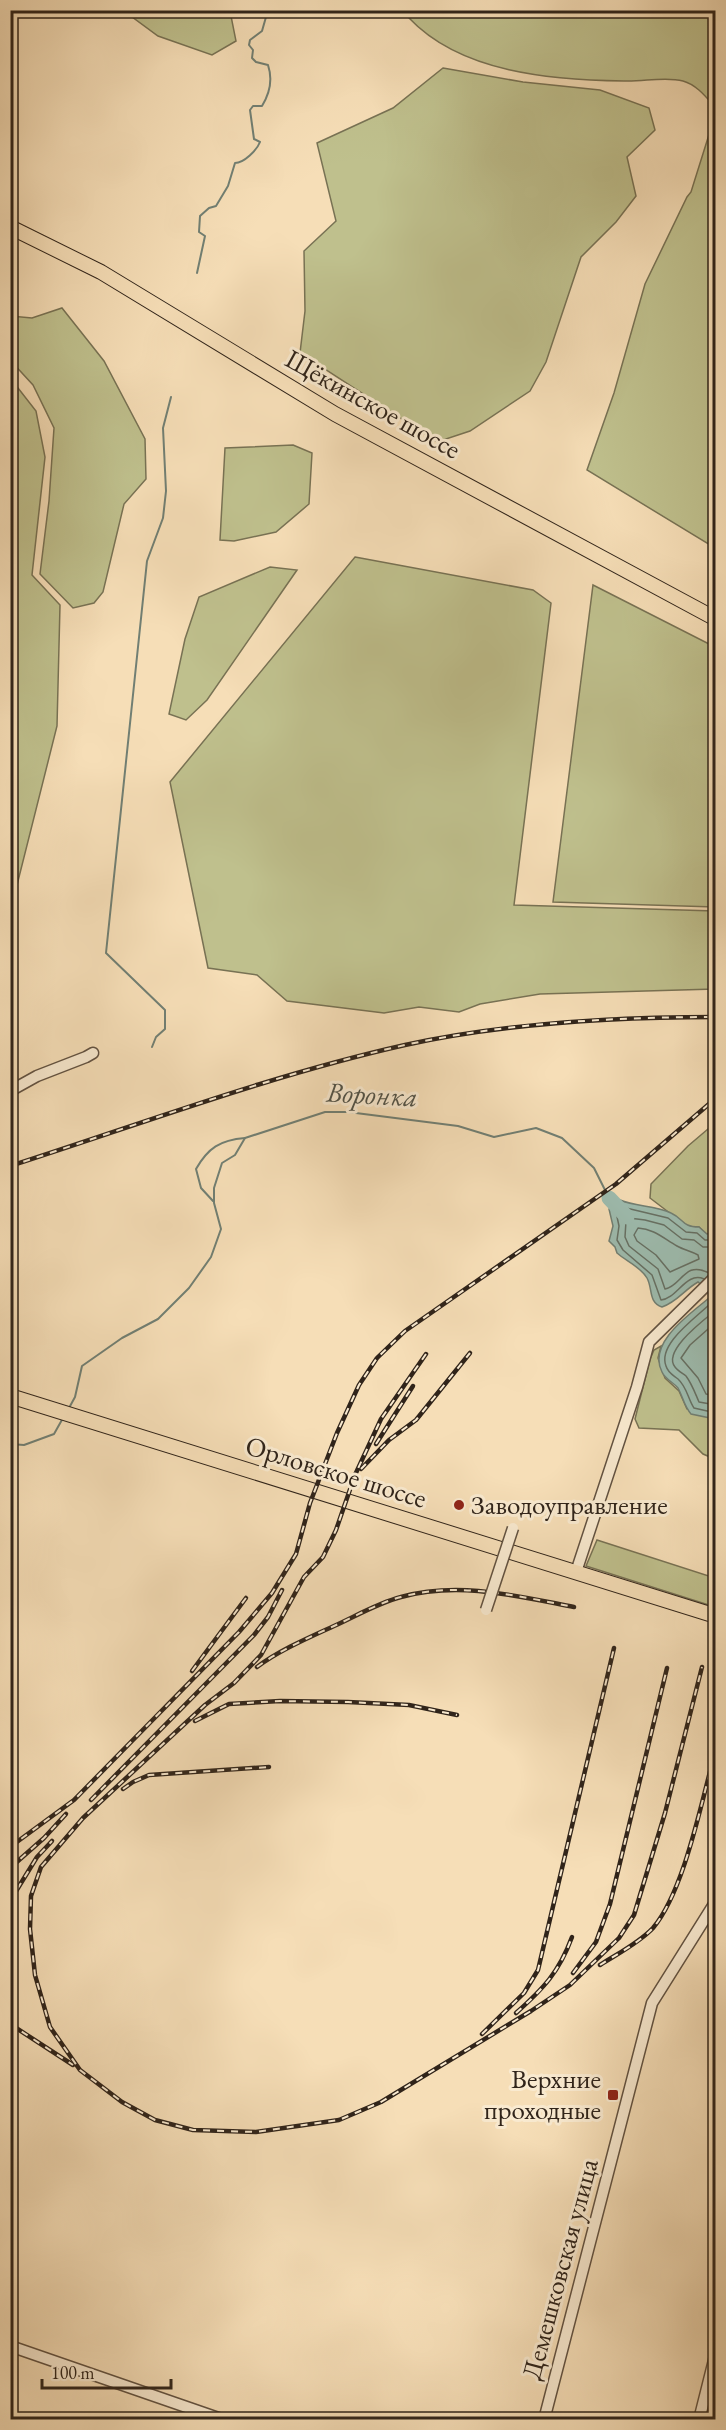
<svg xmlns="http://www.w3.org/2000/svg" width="726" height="2430" font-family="'EB Garamond',serif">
<rect width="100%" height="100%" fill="#f6deb7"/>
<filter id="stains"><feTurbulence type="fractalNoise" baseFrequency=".00333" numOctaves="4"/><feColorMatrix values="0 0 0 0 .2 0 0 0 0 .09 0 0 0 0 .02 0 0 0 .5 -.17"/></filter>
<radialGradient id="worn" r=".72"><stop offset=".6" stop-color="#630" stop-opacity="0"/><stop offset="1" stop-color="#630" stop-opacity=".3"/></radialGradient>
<g fill="#bfc08d" stroke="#787254" stroke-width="1.5">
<path d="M410,10L715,11V107C706,97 697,85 683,81C665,76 643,82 624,81C552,80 461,73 409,18Z"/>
<polygon points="124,11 230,11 236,41 212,55 158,36"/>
<polygon points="443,68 523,82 600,90 649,108 655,130 627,157 636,196 616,222 581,257 546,362 530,391 470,431 437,442 300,353 305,311 304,251 336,221 317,143 393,108"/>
<polygon points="715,123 715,548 587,470 614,393 645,284 687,197 691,192 712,125"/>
<polygon points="62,308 104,361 145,439 146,479 124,504 103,592 94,603 73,608 40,574 49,501 54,428 33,385 10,360 11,316 32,318"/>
<polygon points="11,379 36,411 45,457 32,575 60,605 57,726 14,897 10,894"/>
<polygon points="293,445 312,453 309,504 276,532 234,541 220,540 225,448"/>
<polygon points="355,557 533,590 551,603 514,905 715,911 715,989 540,994 480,1004 459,1012 419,1007 384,1013 287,1001 257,975 208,968 170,782"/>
<polygon points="270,567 297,570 207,700 186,720 169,714 185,639 199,597"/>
<polygon points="593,585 715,647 715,907 553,902"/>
<polygon points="715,1123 715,1233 706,1234 699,1227 688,1227 650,1198 651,1184 688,1146"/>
<polygon points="661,1346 658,1358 665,1378 679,1391 687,1409 715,1418 715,1459 703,1454 679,1430 639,1428 635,1419 650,1359 654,1350"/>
<polygon points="597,1540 715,1578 715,1607 586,1566"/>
</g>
<path fill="#9dbcaf" stroke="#717f73" stroke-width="1.5" d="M620,1200C636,1207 655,1205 671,1213C684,1219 682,1227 699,1227L707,1234H715V1419L691,1414C684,1406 683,1397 678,1388C673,1382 665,1379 662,1372C647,1343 690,1314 709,1298L708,1291L698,1282C684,1290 677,1302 662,1307C648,1302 653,1289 647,1278C641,1267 626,1261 617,1253L615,1247L609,1241L613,1226L609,1209Z"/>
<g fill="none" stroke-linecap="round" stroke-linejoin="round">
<g stroke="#667064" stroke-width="1.5">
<path d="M638,1228C654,1229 663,1238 677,1246C684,1250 691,1251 698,1255L699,1259L670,1272L656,1255L637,1241L634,1235Z"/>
<path d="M709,1273C684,1260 682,1286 665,1289L658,1269L629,1246L625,1237L626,1221L629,1218L645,1220L664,1225L682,1239L694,1240L703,1247H716"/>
<path d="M704,1279C686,1271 677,1299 661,1300L652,1275L623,1250L617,1240L619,1226L616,1212L622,1207L668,1218L686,1232L697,1233L705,1240H716"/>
<path d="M713,1288V1301C699,1316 657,1343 666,1366C668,1373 673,1375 678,1379C687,1387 688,1399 694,1408L716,1413"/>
<path d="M716,1310C704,1320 662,1351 675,1367C678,1371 682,1373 686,1376C692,1384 695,1393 699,1402L716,1405"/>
<polyline points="716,1322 690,1345 681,1358 698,1378 706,1394 716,1396"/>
</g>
<g stroke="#717f73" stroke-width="2">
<path d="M197,273L205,236L199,232L200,216L209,208L216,206L228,186L235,163C244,163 257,150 260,142L254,139L250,110L253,106H262C270,93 273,80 268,65L256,62L252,58L253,50L249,45L250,40L262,31L268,10"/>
<polyline points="152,1047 156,1037 165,1029 165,1010 106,953 147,561 163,518 166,491 163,428 171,397"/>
<path d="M213,1201L201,1188L196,1169C208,1148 220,1140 245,1138"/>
<polyline points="69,1408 75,1397 82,1366 122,1338 158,1319 189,1288 211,1257 221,1229 214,1203 214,1188 222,1163 235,1155 245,1138 325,1112 348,1112 458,1126 494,1137 536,1128 562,1138 594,1168 609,1198"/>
<polyline points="10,1444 24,1445 54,1434 63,1418"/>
</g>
<polyline stroke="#9dbcaf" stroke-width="15" points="609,1198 627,1217"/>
<g stroke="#625241" stroke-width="13">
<g id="minor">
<polyline points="10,1091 37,1076 86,1057 93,1053"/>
<polyline points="576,1572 637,1387 649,1342 716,1276"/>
<polyline points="10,2346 224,2420"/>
<polyline points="544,2420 652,2003 716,1901"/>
<polyline points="699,2420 716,2352"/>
</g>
</g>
<g stroke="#30241a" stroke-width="16">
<g id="major">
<polyline points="10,227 101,272 335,414 716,619"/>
<polyline points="10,1396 716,1616"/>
</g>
</g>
<use href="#minor" stroke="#f9ead0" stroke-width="10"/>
<use href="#major" stroke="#f6deb7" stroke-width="14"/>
<g stroke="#30241a" stroke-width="4.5">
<g id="rail">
<path d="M10,1166C141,1124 271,1075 405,1045C506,1023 612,1017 716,1017"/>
<polyline points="426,1354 381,1419 355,1475 336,1530 323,1557 304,1577 261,1655 234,1683 205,1705 83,1818 41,1867 31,1896 30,1929 35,1975 50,2027 80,2070 122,2102 155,2120 193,2130 256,2132 339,2120 381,2102 531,2011 570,1985 619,1938 634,1915 665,1813 702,1667"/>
<polyline points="376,1444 413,1386"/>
<polyline points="361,1469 389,1440 416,1420 470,1353"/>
<path d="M257,1667C280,1650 308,1638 334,1626C356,1616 378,1603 401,1597C459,1581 517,1596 574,1607"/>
<polyline points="192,1671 246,1598"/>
<polyline points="195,1721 229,1704 280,1701 348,1702 409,1705 457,1715"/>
<polyline points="123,1789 133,1782 149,1775 269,1767"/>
<polyline points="91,1800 254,1635 268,1617 282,1590"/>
<polyline points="10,1847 74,1800 239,1632 272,1593 296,1554 310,1503 337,1433 359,1385 377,1358 405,1331 616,1184 716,1098"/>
<polyline points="10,1868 44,1838 66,1814"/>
<polyline points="10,1901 37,1857 52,1841"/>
<path d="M600,1965C617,1954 639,1943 653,1928C685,1890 702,1798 716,1749"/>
<polyline points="573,1973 596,1942 610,1904 667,1668"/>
<path d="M516,2013C544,1988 559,1972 572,1937"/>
<polyline points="10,2024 73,2065"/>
<polyline points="482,2034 524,1993 538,1970 614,1648"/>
</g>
</g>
<use href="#rail" stroke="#f9ead0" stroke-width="2" stroke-dasharray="7" stroke-linecap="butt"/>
<g stroke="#625241" stroke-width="13" stroke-linecap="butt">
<polyline id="minor-bridge" points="486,1610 513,1528"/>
</g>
<use href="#minor-bridge" stroke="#f9ead0" stroke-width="10"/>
</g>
<g fill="#8f2418" stroke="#f9ead0" stroke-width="2">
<circle cx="459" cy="1505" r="6"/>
<rect x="607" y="2089" width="12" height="12" rx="3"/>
</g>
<g text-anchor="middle" stroke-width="6" stroke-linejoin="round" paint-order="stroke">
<g font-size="27" fill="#30241a" stroke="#f9ead0">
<text transform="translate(373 404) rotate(29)" y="9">Щёкинское шоссе</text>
<text transform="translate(336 1472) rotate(17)" y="9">Орловское шоссе</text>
<text transform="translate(560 2269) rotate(-75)" y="9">Демешковская улица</text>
</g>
<g font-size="27" fill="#30241a" stroke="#f9ead0" text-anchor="start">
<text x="471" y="1514">Заводоуправление</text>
<text x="601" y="2088" text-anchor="end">Верхние<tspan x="601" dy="31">проходные</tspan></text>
</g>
<g font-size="28" font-style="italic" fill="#515247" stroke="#f9ead0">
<text transform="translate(372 1094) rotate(3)" y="10">Воронка</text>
</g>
</g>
<rect width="726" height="2430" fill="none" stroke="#f6deb7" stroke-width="36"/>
<rect x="12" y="12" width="702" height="2406" fill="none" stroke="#30241a" stroke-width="3"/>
<rect x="18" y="18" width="690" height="2394" fill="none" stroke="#30241a" stroke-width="1.5"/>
<path d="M42 2379v9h129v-9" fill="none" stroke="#30241a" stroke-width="3"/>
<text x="51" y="2379" font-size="18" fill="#30241a" stroke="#f9ead0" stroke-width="4.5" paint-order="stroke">100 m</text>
<rect width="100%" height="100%" filter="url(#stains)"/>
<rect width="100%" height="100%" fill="url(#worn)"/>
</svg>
